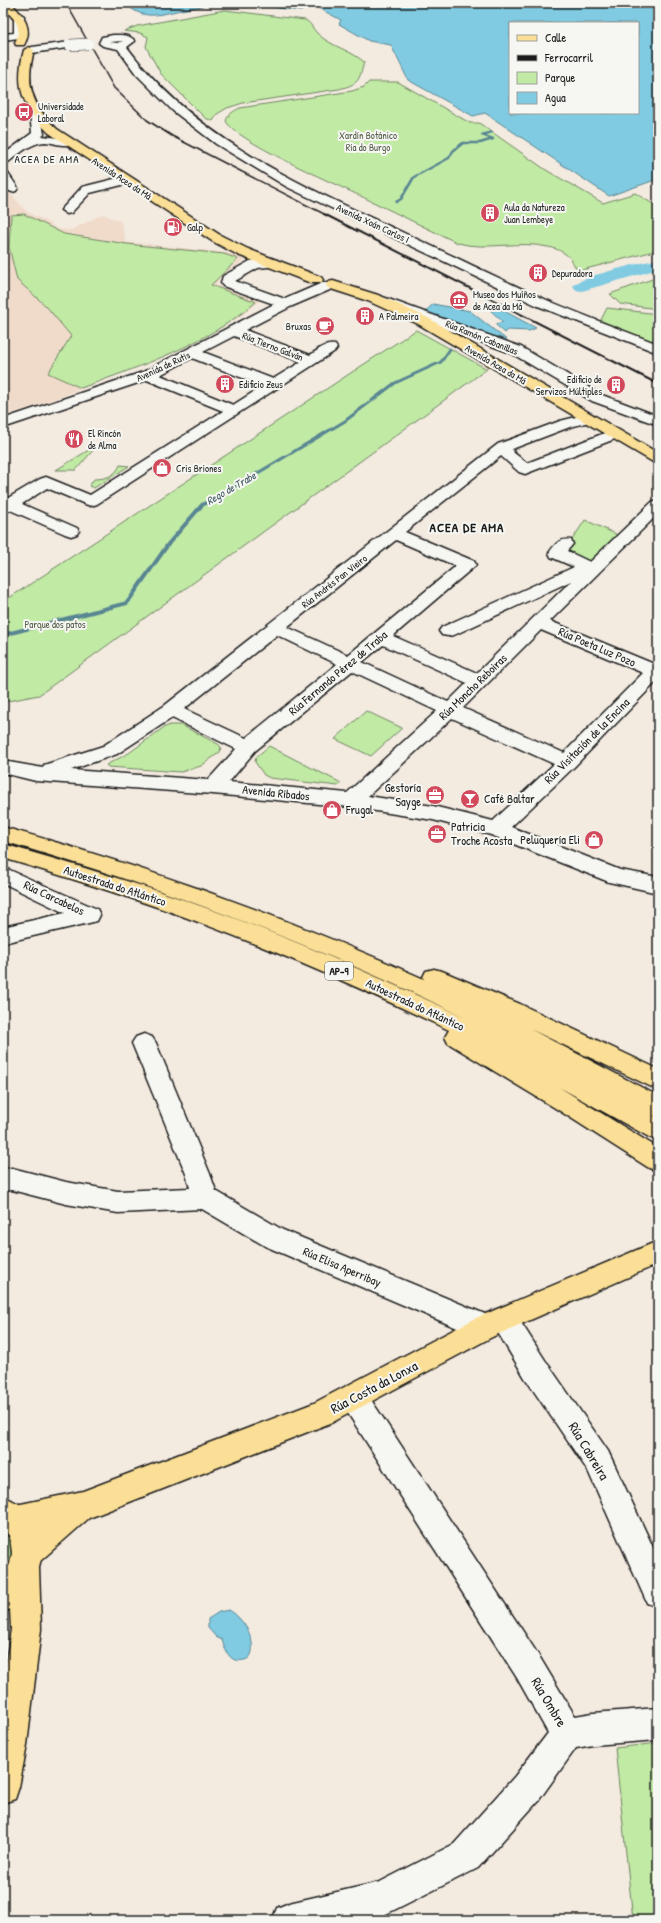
<svg xmlns="http://www.w3.org/2000/svg" width="661" height="1923" font-family="'Patrick Hand',sans-serif">
<rect width="100%" height="100%" fill="#f3eae0"/>
<filter id="ink" filterUnits="userSpaceOnUse"><feTurbulence type="fractalNoise" baseFrequency=".025" numOctaves="2"/><feDisplacementMap in="SourceGraphic" scale="8" xChannelSelector="R" yChannelSelector="G"/><feConvolveMatrix kernelMatrix="1 2 1 2 8 2 1 2 1" color-interpolation-filters="sRGB"/></filter>
<g filter="url(#ink)">
<polygon fill="#f0dbcb" points="3,185 27,212 44,220 57,229 71,230 103,214 121,222 126,242 229,253 246,259 220,277 216,285 260,301 238,318 194,341 135,368 42,404 3,416"/>
<g fill="#c1eaa5" stroke="#6e8360">
<path d="M225,10L305,20C312,23 312,29 318,34C330,46 351,50 364,62C359,81 359,84 339,89L243,103L227,108L217,114L213,121L205,118L161,74L146,47L148,37L140,33L124,31L137,26Z"/>
<path d="M369,82H398L470,123H479L546,170L603,203L635,193L658,207V250L582,270C572,268 575,263 570,258C564,252 556,248 548,247C519,240 487,251 458,243C430,230 402,216 373,202C347,189 236,142 226,121C228,114 234,111 240,108L352,91L364,87Z"/>
<path d="M24,214L64,234L127,244L224,254L238,259L211,285L256,302C207,344 141,366 81,388L48,373L71,336L46,306L17,280L9,247L11,215Z"/>
<polygon points="658,277 658,309 620,304 610,294"/>
<polygon points="607,308 658,314 658,344 600,322"/>
<polygon points="416,330 487,369 39,695 3,702 3,602"/>
<polygon points="92,448 95,448 76,470 56,470"/>
<path d="M120,465L129,466L94,488L89,486L94,479C105,479 116,476 120,465Z"/>
<polygon points="585,520 618,535 587,564 563,554"/>
<polygon points="366,711 402,728 371,756 335,739"/>
<polygon points="170,725 181,725 218,744 221,747 220,752 201,766 181,772 108,767 106,765 129,753 163,728"/>
<polygon points="269,746 341,783 338,786 270,778 264,775 255,762 256,757"/>
<polygon points="3,1528 13,1540 13,1564 3,1579"/>
<polygon points="658,1743 658,1920 633,1920 615,1748"/>
</g>
<g fill="#80cbe1" stroke="#588592" fill-rule="evenodd">
<path d="M125,3H211C201,7 192,8 181,10C158,15 143,21 125,3Z"/>
<polygon points="245,3 295,3 306,9 300,11"/>
<path d="M309,3H658V179L609,196L485,113L473,116L408,80L391,45L369,41L339,24L341,20ZM510,23H638V113H510Z"/>
<polygon points="433,304 470,311 508,341 425,312"/>
<polygon points="491,304 536,328 529,331 508,330 505,333 495,324 503,322 488,308"/>
<path d="M229,1610C242,1617 257,1639 251,1655C250,1657 247,1660 244,1660C230,1664 225,1650 222,1640L216,1637L208,1628V1619L219,1612Z"/>
</g>
<g fill="none" stroke-linecap="round" stroke-linejoin="round">
<polyline stroke="#588592" stroke-width="2.5" points="396,202 401,199 414,177 449,158 453,151 463,143 480,143 493,139 482,135 492,132"/>
<polyline stroke="#588592" stroke-width="3" points="226,492 345,421 395,383 441,362 450,349"/>
<polyline stroke="#588592" stroke-width="4" points="3,635 127,603 169,543 202,505 228,491"/>
<path fill="#80cbe1" fill-rule="evenodd" d="M658,259V269L582,291L576,290L573,286C580,276 643,263 658,259Z"/>
<g stroke="#1c1c1c" stroke-width="3">
<g id="minor">
<polygon points="19,13 24,16 24,35 19,38 3,40 3,34 14,33 14,16"/>
<path d="M113,35C121,35 129,34 135,41L127,47C196,141 304,186 406,234C454,256 501,280 549,301C585,316 622,330 658,344V353L538,306L287,187L216,144L173,111L136,74L118,49L103,46L99,43L102,37ZM123,41L117,43L110,42Z"/>
<polygon points="70,42 75,45 74,47 32,53 27,50 32,47"/>
<path d="M35,109L40,112L44,134L42,136L67,139L73,142C67,149 53,142 45,142C30,143 19,154 7,163L3,164V155L32,133L30,112Z"/>
<path d="M3,170L7,172L18,188L16,191L12,192C2,189 3,179 3,170Z"/>
<polygon points="126,176 132,180 130,183 90,193 71,213 67,214 61,210 82,187"/>
<path d="M272,259L277,260L278,263L277,266L258,268L235,281L285,299L322,283H332L334,286L332,289L290,307L245,330L310,355C318,350 325,343 335,345L337,348L335,351L97,504L91,506L85,504L47,488L22,504L77,528L79,531L77,534L71,536L65,534L10,510L3,513V501L40,479L46,477L90,495L223,411L147,380L3,428V419L143,372L274,304L223,286L221,283L223,276L250,261ZM234,336L301,362L273,379L203,352ZM192,358L263,386L233,405L160,375Z"/>
<polygon points="380,296 521,347 602,395 658,416 658,425 592,401 511,353 375,303 373,300 375,297"/>
<path d="M588,414L593,415L595,418L593,421L570,427L512,449L514,453L527,463L610,431H620L623,434L620,437L525,474L519,472L501,456L405,532L474,561L476,565L393,636L477,673L571,581L454,635L448,636L442,635L439,631L442,627L574,567L551,557L549,553C555,544 560,538 571,540L573,544L567,551L590,562L652,502L658,500V514L550,621L654,664L658,663V680L574,767L511,827L620,870L658,877V893L609,882L491,835L433,820L351,807L213,794L36,781L3,773V761L43,768L44,765L103,746L164,706L498,444L560,421ZM396,540L456,566L348,655L287,627ZM541,630L643,673L564,753L463,708ZM277,635L337,664L246,738L184,709ZM383,645L467,683L448,702L362,662ZM352,671L437,711L347,793L229,782L255,751ZM172,718L236,749L208,780L71,770L117,754ZM452,718L554,764L493,821L433,806L368,796Z"/>
<polygon points="3,867 97,909 100,915 97,921 89,923 3,943 3,927 65,913 3,883"/>
<polygon points="144,1034 152,1037 156,1043 210,1174 216,1191 283,1230 492,1317 495,1310 504,1307 513,1310 545,1360 608,1451 658,1558 658,1607 647,1603 588,1471 525,1378 497,1331 494,1336 485,1339 476,1336 265,1246 202,1209 118,1213 66,1204 12,1190 3,1191 3,1169 12,1168 66,1182 118,1191 190,1188 186,1174 132,1043 136,1037"/>
<polygon points="354,1385 364,1389 539,1656 575,1716 593,1713 658,1708 658,1740 593,1745 576,1748 539,1800 478,1868 384,1915 363,1920 272,1920 277,1908 289,1903 380,1882 454,1844 515,1776 548,1733 517,1678 344,1407 340,1398 344,1389"/>
</g>
</g>
<g stroke="#1c1c1c" stroke-width="3">
<g id="major">
<path d="M3,3H11C23,15 34,29 24,45H16L15,43C26,19 6,18 3,3Z"/>
<path d="M29,47L34,50C25,85 31,104 57,129L220,235L248,249L321,277L323,280L321,283H311L238,255L212,241L49,133C23,108 14,87 24,50Z"/>
<polygon points="333,281 378,295 428,318 658,453 658,464 653,462 418,324 368,301 328,288 326,285 328,282"/>
<path d="M658,1241V1264L494,1336L333,1422L89,1518L38,1563L27,1567L16,1563L12,1552L16,1541L28,1532L16,1535L6,1530C2,1523 2,1517 6,1510L16,1505L83,1491L314,1403L476,1318Z"/>
</g>
</g>
<g stroke="#1c1c1c" stroke-width="3">
<g id="highway">
<path d="M3,827C147,867 288,918 424,979L423,977L426,971L434,969L442,971L520,1004L658,1069V1090L530,1029L658,1096V1117L652,1115L658,1118V1140L649,1137L559,1087L658,1148V1171L649,1168L560,1111L448,1043L445,1037L449,1030C365,990 280,952 193,920C131,897 67,877 3,858V844C72,864 141,884 209,909C296,940 381,978 466,1018C317,945 162,887 3,841Z"/>
<polygon points="3,1496 21,1505 27,1511 39,1536 42,1553 39,1568 41,1629 27,1745 19,1787 15,1799 3,1803 3,1685 11,1629 10,1609 3,1612 3,1574 10,1564 12,1553 10,1537 3,1528"/>
</g>
</g>
<use href="#minor" fill="#f6f6f2" fill-rule="evenodd"/>
<use href="#major" fill="#fbdf96" fill-rule="evenodd"/>
<use href="#highway" fill="#fbdf96" fill-rule="evenodd"/>
<polyline stroke="#1c1c1c" stroke-width="1.5" points="66,3 114,88 147,120 172,136 326,215"/>
<polyline stroke="#1c1c1c" stroke-width="2" points="324,214 658,384"/>
<g stroke="#1c1c1c" stroke-width="12" stroke-linecap="butt">
<polyline id="minor-bridge" points="70,45 88,44"/>
</g>
<use href="#minor-bridge" stroke="#f6f6f2" stroke-width="11"/>
</g>
</g>
<defs>
<g id="bus-disc" transform="scale(1)"><circle r="9.5" fill="#d1495b" stroke="#f6f6f2"/><path d="M-5-6H5V4H4V6H2V4H-2V6H-4V4H-5ZM-3.5-4V0h7V-4ZM-3.5 1.2v1.5H-2V1.2ZM2 1.2v1.5H3.5V1.2Z" fill="#fff"/></g>
<g id="building-disc" transform="scale(1)"><circle r="9.5" fill="#d1495b" stroke="#f6f6f2"/><path d="M-4-6H4V6H1V3H-1V6H-4ZM-2.5-4.3h1.7v1.8h-1.7ZM.8-4.3h1.7v1.8H.8ZM-2.5-1h1.7V.8h-1.7ZM.8-1h1.7V.8H.8Z" fill="#fff"/></g>
<g id="fuel-disc" transform="scale(1)"><circle r="9.5" fill="#d1495b" stroke="#f6f6f2"/><path d="M-5.5-6h7V0h2V4h1.3V-2.5L3-4.5l.8-.8L6-3V5H2.5V1h-1V6h-7ZM-4.2-4.7v3.2H.2V-4.7Z" fill="#fff"/></g>
<g id="museum-disc" transform="scale(1)"><circle r="9.5" fill="#d1495b" stroke="#f6f6f2"/><path d="M0-6L6-3V-2H-6V-3ZM-5-1h2V3h-2ZM-1-1h2V3h-2ZM3-1h2V3H3ZM-6 4H6V6H-6Z" fill="#fff"/></g>
<g id="cafe-disc" transform="scale(1)"><circle r="9.5" fill="#d1495b" stroke="#f6f6f2"/><path d="M-5.5-4.5H6V0H3Q3 3.5 0 3.5H-2.5Q-5.5 3.5-5.5 0ZM3-3.2v2h1.7v-2ZM-6 4.5H4V6H-6Z" fill="#fff"/></g>
<g id="restaurant-disc" transform="scale(1)"><circle r="9.5" fill="#d1495b" stroke="#f6f6f2"/><path d="M-5-6h1v4h1v-4h1v4h1v-4h1v5L-1.5 .5V6h-2V.5L-5-1ZM5-6V6H3V1.5H1.5Q1.5-4 5-6Z" fill="#fff"/></g>
<g id="shop-disc" transform="scale(1)"><circle r="9.5" fill="#d1495b" stroke="#f6f6f2"/><path d="M-5-2.5h2.3a2.7 3.5 0 0 1 5.4 0H5L5.5 6h-11ZM-1.5-2.5h3a1.5 2.3 0 0 0-3 0Z" fill="#fff"/></g>
<g id="office-disc" transform="scale(1)"><circle r="9.5" fill="#d1495b" stroke="#f6f6f2"/><path d="M-6-3h4V-5.5h4V-3h4V5H-6ZM-1-4.5V-3h2v-1.5ZM-6 0V1H6V0Z" fill="#fff"/></g>
<g id="bar-disc" transform="scale(1)"><circle r="9.5" fill="#d1495b" stroke="#f6f6f2"/><path d="M-6-5H6L.8 .8V4.5H3.5V6h-7V4.5H-.8V.8Z" fill="#fff"/></g>
</defs>
<g fill-rule="evenodd">
<use href="#bus-disc" x="24" y="112"/>
<use href="#building-disc" x="490" y="213"/>
<use href="#fuel-disc" x="173" y="227"/>
<use href="#building-disc" x="538" y="273"/>
<use href="#museum-disc" x="459" y="300"/>
<use href="#building-disc" x="365" y="316"/>
<use href="#cafe-disc" x="325" y="326"/>
<use href="#building-disc" x="225" y="384"/>
<use href="#building-disc" x="616" y="385"/>
<use href="#restaurant-disc" x="74" y="439"/>
<use href="#shop-disc" x="162" y="468"/>
<use href="#office-disc" x="435" y="795"/>
<use href="#bar-disc" x="470" y="799"/>
<use href="#shop-disc" x="332" y="810"/>
<use href="#office-disc" x="437" y="834"/>
<use href="#shop-disc" x="594" y="840"/>
</g>
<g text-anchor="middle" stroke-width="4" stroke-linejoin="round" paint-order="stroke">
<g font-size="10" fill="#1c1c1c" stroke="#f6f6f2" text-anchor="start">
<text x="38" y="110">Universidade<tspan x="38" dy="12">Laboral</tspan></text>
<text x="504" y="211">Aula da Natureza<tspan x="504" dy="12">Juan Lembeye</tspan></text>
<text x="187" y="231">Galp</text>
<text x="552" y="277">Depuradora</text>
<text x="473" y="298">Museo dos Muíños<tspan x="473" dy="12">de Acea da Má</tspan></text>
<text x="379" y="320">A Palmeira</text>
<text x="311" y="330" text-anchor="end">Bruxas</text>
<text x="602" y="383" text-anchor="end">Edificio de<tspan x="602" dy="12">Servizos Múltiples</tspan></text>
<text x="239" y="388">Edificio Zeus</text>
<text x="88" y="437">El Rincón<tspan x="88" dy="12">de Alma</tspan></text>
<text x="176" y="472">Cris Briones</text>
</g>
<g font-size="10" fill="#4e5a45" stroke="#f6f6f2">
<text x="368" y="139">Xardín Botánico<tspan x="368" dy="12">Ría do Burgo</tspan></text>
<text x="55" y="628">Parque dos patos</text>
</g>
<g font-size="10" fill="#1c1c1c" stroke="#f6f6f2">
<text transform="translate(122 178) rotate(33)" y="4">Avenida Acea da Má</text>
<text transform="translate(373 223) rotate(25)" y="4">Avenida Xoán Carlos I</text>
<text transform="translate(482 337) rotate(22)" y="4">Rúa Ramón Cabanillas</text>
<text transform="translate(273 346) rotate(21)" y="4">Rúa Tierno Galván</text>
<text transform="translate(496 364) rotate(30)" y="4">Avenida Acea da Má</text>
<text transform="translate(163 366) rotate(-25)" y="4">Avenida de Rutis</text>
<text transform="translate(334 581) rotate(-38)" y="4">Rúa Andrés Pan Vieiro</text>
</g>
<g font-size="11" letter-spacing="1" fill="#1c1c1c" stroke="#f6f6f2">
<text x="47" y="163">ACEA DE AMA</text>
</g>
<g font-size="11" font-style="italic" fill="#3f5961" stroke="#f6f6f2">
<text transform="translate(231 488) rotate(-30)" y="4">Rego de Trabe</text>
</g>
<rect fill="#f6f6f2" stroke="#5d5d5c" stroke-width="1" x="325" y="962" width="28" height="18" rx="3"/>
<g font-size="11" font-weight="bold" fill="#1c1c1c">
<text x="339" y="975">AP-9</text>
</g>
<g font-size="12" fill="#1c1c1c" stroke="#f6f6f2">
<text transform="translate(597 647) rotate(23)" y="4">Rúa Poeta Luz Pozo</text>
<text transform="translate(338 673) rotate(-40)" y="4">Rúa Fernando Pérez de Traba</text>
<text transform="translate(473 687) rotate(-44)" y="4">Rúa Moncho Reboiras</text>
<text transform="translate(587 741) rotate(-45)" y="4">Rúa Visitación de la Encina</text>
<text transform="translate(276 793) rotate(6)" y="4">Avenida Ribados</text>
<text transform="translate(115 886) rotate(18)" y="4">Autoestrada do Atlántico</text>
<text transform="translate(54 898) rotate(25)" y="4">Rúa Carcabelos</text>
<text transform="translate(415 1005) rotate(25)" y="4">Autoestrada do Atlántico</text>
<text transform="translate(342 1267) rotate(23)" y="4">Rúa Elisa Aperribay</text>
</g>
<g font-size="12" fill="#1c1c1c" stroke="#f6f6f2" text-anchor="start">
<text x="421" y="792" text-anchor="end">Gestoría<tspan x="421" dy="14">Sayge</tspan></text>
<text x="484" y="803">Café Baltar</text>
<text x="346" y="814">Frugal</text>
<text x="451" y="831">Patricia<tspan x="451" dy="14">Troche Acosta</tspan></text>
<text x="580" y="844" text-anchor="end">Peluquería Eli</text>
</g>
<g font-size="13" font-weight="bold" letter-spacing="1" fill="#1c1c1c" stroke="#f6f6f2">
<text x="467" y="532">ACEA DE AMA</text>
</g>
<g font-size="14" fill="#1c1c1c" stroke="#f6f6f2">
<text transform="translate(374 1387) rotate(-28)" y="5">Rúa Costa da Lonxa</text>
<text transform="translate(589 1451) rotate(59)" y="5">Rúa Cabreira</text>
<text transform="translate(549 1702) rotate(59)" y="5">Rúa Ombre</text>
</g>
</g>
<rect width="661" height="1923" fill="none" stroke="#f6f6f2" stroke-width="16"/>
<rect x="8" y="8" width="645" height="1907" fill="none" stroke="#1c1c1c" stroke-width="1.5" filter="url(#ink)"/>
<rect x="509" y="22" width="130" height="92" fill="#f6f6f2" stroke="#9f9f9c"/>
<rect x="517" y="35" width="20" height="6" fill="#fbdf96" stroke="#9f9f9c"/>
<text x="545" y="42" font-size="12" fill="#1c1c1c">Calle</text>
<rect x="517" y="55" width="20" height="6" fill="#1c1c1c" stroke="#9f9f9c"/>
<text x="545" y="62" font-size="12" fill="#1c1c1c">Ferrocarril</text>
<rect x="517" y="72" width="20" height="12" fill="#c1eaa5" stroke="#9f9f9c"/>
<text x="545" y="82" font-size="12" fill="#1c1c1c">Parque</text>
<rect x="517" y="92" width="20" height="12" fill="#80cbe1" stroke="#9f9f9c"/>
<text x="545" y="102" font-size="12" fill="#1c1c1c">Agua</text>
</svg>
